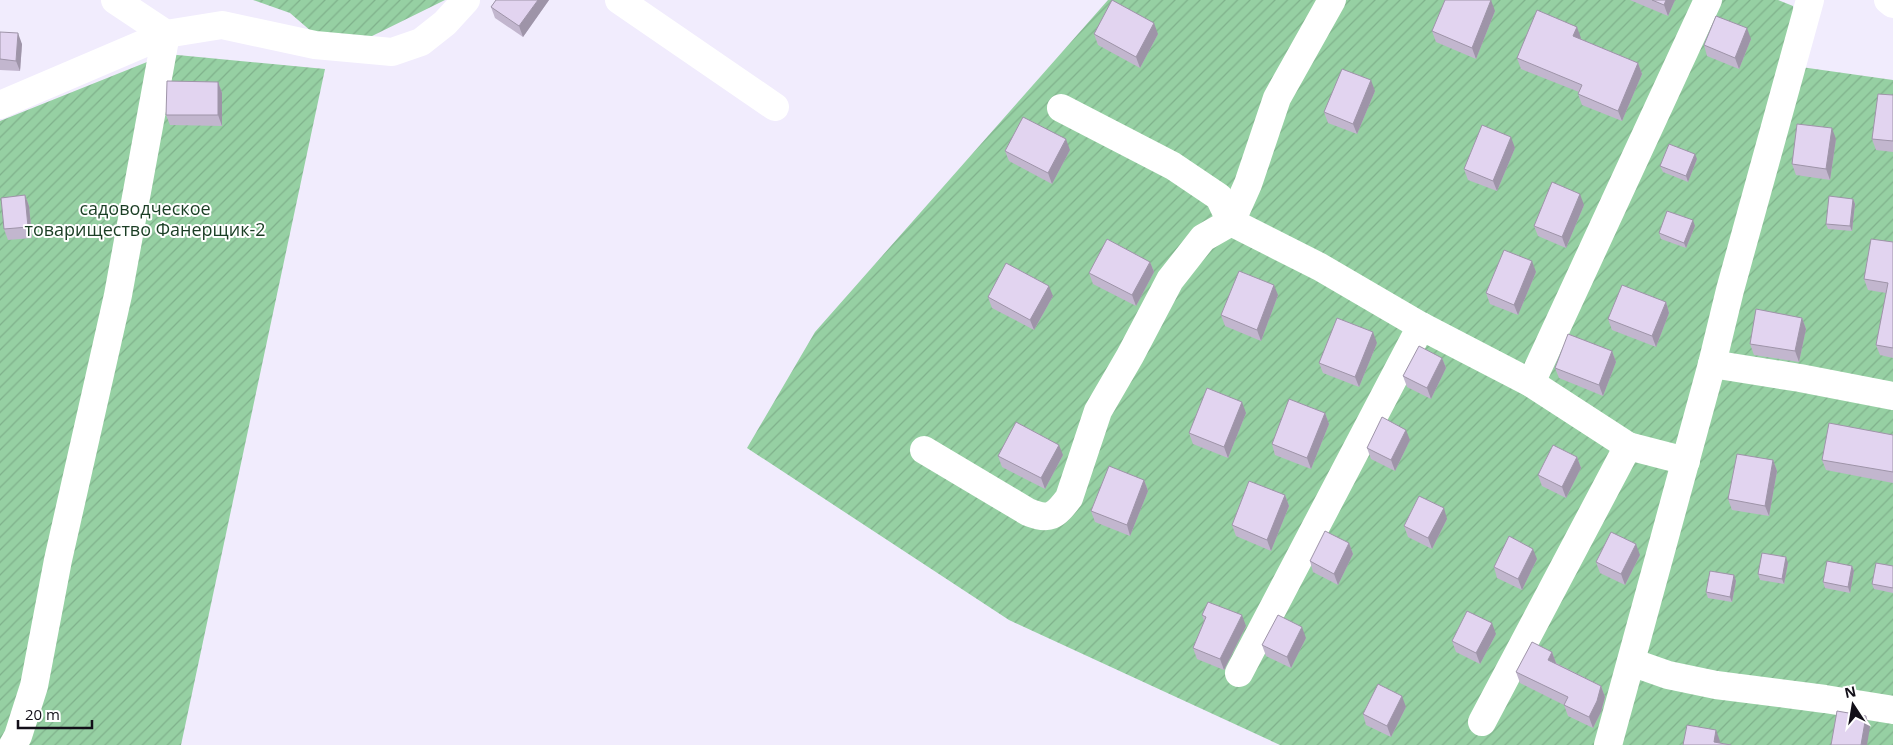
<svg xmlns="http://www.w3.org/2000/svg" width="1893" height="745" font-family="'Open Sans',sans-serif">
<defs>
<pattern id="garden-furrows" width="10" height="10" patternUnits="userSpaceOnUse" patternTransform="scale(1.25)"><rect width="10" height="10" fill="#96d0a3"/><path d="M-1 1l2-2M0 10L10 0M9 11l2-2" fill="none" stroke="#80b18c"/></pattern>
</defs>
<rect width="100%" height="100%" fill="#f1ecfd"/>
<g fill="url(#garden-furrows)">
<polygon points="253,0 445,0 366,39 312,32 290,13"/>
<polygon points="1108,0 1778,0 1793,6 1801,67 1893,80 1893,745 1280,745 1009,620 747,448 815,332"/>
<polygon points="167,54 325,69 181,745 0,745 0,121"/>
</g>
<g fill="none" stroke-linecap="round" stroke-linejoin="round">
<g stroke="#fff" stroke-width="28">
<polyline points="619,0 775,107"/>
<polyline points="1888,0 1893,4"/>
<polyline points="0,105 166,34 222,25 315,45 392,52 421,42 445,23 466,0"/>
<polyline points="1061,108 1173,166 1219,197 1231,222 1320,267 1421,326 1531,383 1628,446 1686,461"/>
<polyline points="1712,364 1800,378 1893,396"/>
<polyline points="1531,383 1708,0"/>
<path d="M924,450L1028,512C1050,521 1055,516 1069,498L1098,411L1130,356L1170,280L1203,238L1231,222L1248,184L1277,98L1332,0"/>
<polyline points="1631,662 1668,675 1716,685 1825,699 1893,710"/>
<polyline points="1239,673 1421,326"/>
<polyline points="1482,722 1628,446"/>
<polyline points="13,745 18,736 34,686 58,560 118,295 166,34 115,0"/>
<polyline points="1608,745 1712,364 1730,290 1810,0"/>
</g>
</g>
<g fill="#c2b6ce">
<polygon points="496,0 549,0 523,37 495,18 491,7"/>
<polygon points="1630,0 1675,0 1668,16"/>
<polygon points="1495,11 1476,59 1436,42 1432,31"/>
<polygon points="0,32 22,44 20,71 0,70"/>
<polygon points="1094,34 1158,34 1140,68 1098,45"/>
<polygon points="1581,38 1580,39 1638,63 1642,74 1622,121 1582,105 1578,94 1579,92 1521,69 1517,58"/>
<polygon points="1751,39 1739,69 1707,56 1704,45"/>
<polygon points="218,82 222,93 222,126 170,125 166,115"/>
<polygon points="1375,91 1357,134 1328,123 1324,112"/>
<polygon points="1893,95 1893,152 1876,150 1872,139"/>
<polygon points="1836,139 1830,180 1796,175 1792,164"/>
<polygon points="1515,148 1497,191 1468,180 1464,169"/>
<polygon points="1070,150 1052,184 1009,161 1005,151"/>
<polygon points="1697,159 1688,182 1663,172 1660,166"/>
<polygon points="25,195 29,206 32,238 8,240 4,229"/>
<polygon points="1853,199 1855,204 1852,231 1828,229 1826,224"/>
<polygon points="1584,205 1566,248 1538,236 1534,226"/>
<polygon points="1695,226 1686,248 1661,239 1659,233"/>
<polygon points="1893,242 1893,358 1880,355 1876,345 1886,293 1868,290 1864,279"/>
<polygon points="1150,262 1154,272 1136,306 1093,284 1089,273"/>
<polygon points="1536,272 1518,315 1490,304 1486,293"/>
<polygon points="1278,295 1261,341 1225,326 1221,315"/>
<polygon points="1053,296 1034,330 992,308 988,297"/>
<polygon points="1666,302 1669,313 1656,347 1612,330 1608,319"/>
<polygon points="1802,318 1806,329 1799,362 1754,355 1750,344"/>
<polygon points="1377,343 1359,387 1323,373 1319,363"/>
<polygon points="1612,351 1616,362 1603,396 1559,378 1555,368"/>
<polygon points="1442,358 1446,368 1431,399 1407,387 1403,376"/>
<polygon points="1246,413 1228,458 1193,444 1189,433"/>
<polygon points="1325,413 1329,424 1311,469 1275,455 1272,444"/>
<polygon points="1893,435 1893,483 1826,470 1822,460"/>
<polygon points="1410,440 1395,471 1371,459 1367,448"/>
<polygon points="1063,455 1045,489 1002,467 998,456"/>
<polygon points="1577,457 1581,468 1566,498 1542,486 1538,475"/>
<polygon points="1773,460 1777,471 1769,516 1732,510 1728,499"/>
<polygon points="1144,480 1148,491 1130,536 1095,522 1091,511"/>
<polygon points="1285,495 1289,506 1271,551 1236,536 1232,525"/>
<polygon points="1447,519 1432,549 1408,537 1404,526"/>
<polygon points="1349,543 1353,554 1338,585 1313,572 1310,561"/>
<polygon points="1640,555 1625,585 1600,573 1596,562"/>
<polygon points="1537,559 1522,590 1497,578 1494,567"/>
<polygon points="1788,563 1784,584 1760,580 1758,574"/>
<polygon points="1852,566 1854,571 1850,593 1825,588 1823,582"/>
<polygon points="1893,566 1893,593 1874,589 1872,584"/>
<polygon points="1736,581 1732,602 1708,598 1706,592"/>
<polygon points="1202,615 1246,626 1224,670 1197,659 1193,648 1204,621"/>
<polygon points="1496,634 1480,664 1456,652 1452,641"/>
<polygon points="1306,638 1291,668 1266,656 1262,645"/>
<polygon points="1552,652 1556,663 1601,686 1605,697 1601,712 1593,728 1568,716 1564,705 1520,683 1516,672"/>
<polygon points="1406,707 1391,737 1366,725 1363,714"/>
</g>
<g fill="#9e94a8">
<polygon points="538,0 549,0 523,37 519,26"/>
<polygon points="1491,0 1495,11 1476,59 1472,48"/>
<polygon points="1666,0 1675,0 1668,16 1664,5"/>
<polygon points="1154,23 1158,34 1140,68 1136,57"/>
<polygon points="1577,27 1581,38 1577,47 1573,36"/>
<polygon points="1747,28 1751,39 1739,69 1735,58"/>
<polygon points="18,33 22,44 20,71 16,61"/>
<polygon points="1638,63 1642,74 1622,121 1618,111"/>
<polygon points="1371,80 1375,91 1357,134 1353,124"/>
<polygon points="218,82 222,93 222,126 218,115"/>
<polygon points="1832,128 1836,139 1830,180 1826,169"/>
<polygon points="1511,137 1515,148 1497,191 1493,181"/>
<polygon points="1066,139 1070,150 1052,184 1048,173"/>
<polygon points="1695,154 1697,159 1688,182 1686,176"/>
<polygon points="1580,194 1584,205 1566,248 1562,237"/>
<polygon points="25,195 29,206 32,238 28,227"/>
<polygon points="1853,199 1855,204 1852,231 1850,226"/>
<polygon points="1693,220 1695,226 1686,248 1684,243"/>
<polygon points="1532,261 1536,272 1518,315 1514,305"/>
<polygon points="1150,262 1154,272 1136,306 1132,295"/>
<polygon points="1274,285 1278,295 1261,341 1257,330"/>
<polygon points="1049,286 1053,296 1034,330 1030,320"/>
<polygon points="1666,302 1669,313 1656,347 1652,336"/>
<polygon points="1802,318 1806,329 1799,362 1795,351"/>
<polygon points="1373,332 1377,343 1359,387 1355,377"/>
<polygon points="1612,351 1616,362 1603,396 1599,385"/>
<polygon points="1442,358 1446,368 1431,399 1427,388"/>
<polygon points="1242,402 1246,413 1228,458 1224,447"/>
<polygon points="1325,413 1329,424 1311,469 1307,458"/>
<polygon points="1406,430 1410,440 1395,471 1391,460"/>
<polygon points="1059,445 1063,455 1045,489 1041,478"/>
<polygon points="1577,457 1581,468 1566,498 1562,487"/>
<polygon points="1773,460 1777,471 1769,516 1765,506"/>
<polygon points="1144,480 1148,491 1130,536 1127,525"/>
<polygon points="1285,495 1289,506 1271,551 1267,540"/>
<polygon points="1444,508 1447,519 1432,549 1428,538"/>
<polygon points="1349,543 1353,554 1338,585 1334,574"/>
<polygon points="1636,544 1640,555 1625,585 1621,574"/>
<polygon points="1533,549 1537,559 1522,590 1518,579"/>
<polygon points="1786,557 1788,563 1784,584 1782,579"/>
<polygon points="1852,566 1854,571 1850,593 1848,587"/>
<polygon points="1734,575 1736,581 1732,602 1730,597"/>
<polygon points="1242,615 1246,626 1224,670 1220,659"/>
<polygon points="1492,623 1496,634 1480,664 1476,653"/>
<polygon points="1302,627 1306,638 1291,668 1287,657"/>
<polygon points="1552,652 1556,663 1552,670 1548,660"/>
<polygon points="1601,686 1605,697 1601,712 1593,728 1589,717"/>
<polygon points="1402,696 1406,707 1391,737 1387,726"/>
<polygon points="1866,716 1870,727 1867,745 1861,745"/>
<polygon points="1716,730 1720,741 1719,745 1714,742"/>
</g>
<g fill="#e2d4f0" stroke="#9e94a8">
<polygon points="496,0 538,0 519,26 491,7"/>
<polygon points="1112,0 1154,23 1136,57 1094,34"/>
<polygon points="1445,0 1491,0 1472,48 1432,31"/>
<polygon points="1652,0 1666,0 1664,5"/>
<polygon points="1537,10 1577,27 1573,36 1638,63 1618,111 1578,94 1582,85 1517,58"/>
<polygon points="1716,16 1747,28 1735,58 1704,45"/>
<polygon points="0,32 18,33 16,61 0,59"/>
<polygon points="1342,69 1371,80 1353,124 1324,112"/>
<polygon points="167,81 218,82 218,115 166,115"/>
<polygon points="1878,94 1893,95 1893,141 1872,139"/>
<polygon points="1023,117 1066,139 1048,173 1005,151"/>
<polygon points="1797,124 1832,128 1826,169 1792,164"/>
<polygon points="1482,125 1511,137 1493,181 1464,169"/>
<polygon points="1669,144 1695,154 1686,176 1660,166"/>
<polygon points="1552,182 1580,194 1562,237 1534,226"/>
<polygon points="25,195 28,227 4,229 1,198"/>
<polygon points="1829,196 1853,199 1850,226 1826,224"/>
<polygon points="1667,211 1693,220 1684,243 1659,233"/>
<polygon points="1107,239 1150,262 1132,295 1089,273"/>
<polygon points="1871,239 1893,242 1893,348 1876,345 1888,283 1864,279"/>
<polygon points="1504,250 1532,261 1514,305 1486,293"/>
<polygon points="1006,263 1049,286 1030,320 988,297"/>
<polygon points="1239,271 1274,285 1257,330 1221,315"/>
<polygon points="1622,285 1666,302 1652,336 1608,319"/>
<polygon points="1756,309 1802,318 1795,351 1750,344"/>
<polygon points="1337,318 1373,332 1355,377 1319,363"/>
<polygon points="1568,334 1612,351 1599,385 1555,368"/>
<polygon points="1419,346 1442,358 1427,388 1403,376"/>
<polygon points="1207,388 1242,402 1224,447 1189,433"/>
<polygon points="1289,399 1325,413 1307,458 1272,444"/>
<polygon points="1382,417 1406,430 1391,460 1367,448"/>
<polygon points="1016,422 1059,445 1041,478 998,456"/>
<polygon points="1829,423 1893,435 1893,472 1822,460"/>
<polygon points="1553,445 1577,457 1562,487 1538,475"/>
<polygon points="1737,454 1773,460 1765,506 1728,499"/>
<polygon points="1109,466 1144,480 1127,525 1091,511"/>
<polygon points="1249,481 1285,495 1267,540 1232,525"/>
<polygon points="1419,496 1444,508 1428,538 1404,526"/>
<polygon points="1325,531 1349,543 1334,574 1310,561"/>
<polygon points="1611,532 1636,544 1621,574 1596,562"/>
<polygon points="1509,536 1533,549 1518,579 1494,567"/>
<polygon points="1762,553 1786,557 1782,579 1758,574"/>
<polygon points="1827,561 1852,566 1848,587 1823,582"/>
<polygon points="1876,563 1893,566 1893,588 1872,584"/>
<polygon points="1710,571 1734,575 1730,597 1706,592"/>
<polygon points="1208,602 1242,615 1220,659 1193,648 1206,617 1202,615"/>
<polygon points="1467,611 1492,623 1476,653 1452,641"/>
<polygon points="1278,615 1302,627 1287,657 1262,645"/>
<polygon points="1532,642 1552,652 1548,660 1601,686 1597,701 1589,717 1564,705 1568,697 1516,672"/>
<polygon points="1378,684 1402,696 1387,726 1363,714"/>
<polygon points="1837,711 1866,716 1861,745 1831,745"/>
<polygon points="1687,725 1716,730 1714,742 1731,745 1683,745"/>
</g>
<g text-anchor="middle" stroke-width="4" stroke-linejoin="round" paint-order="stroke">
<g font-size="18" fill="#1a3e24" stroke="#fff">
<text x="145" y="215">садоводческое<tspan x="145" dy="21">товарищество Фанерщик-2</tspan></text>
</g>
</g>
<g transform="translate(1853 705) rotate(348)" stroke="#ffffff" stroke-width="4" paint-order="stroke">
<path d="M0-4L9 19L0 12L-9 19Z" fill="#120f18"/>
<text y="-8" font-size="14" font-weight="bold" text-anchor="middle" fill="#120f18">N</text>
</g>
<path d="M18 720v8h74v-8" fill="none" stroke="#120f18" stroke-width="2.5"/>
<text x="25" y="720" font-size="15" fill="#120f18" stroke="#ffffff" stroke-width="4" paint-order="stroke">20 m</text>
</svg>
